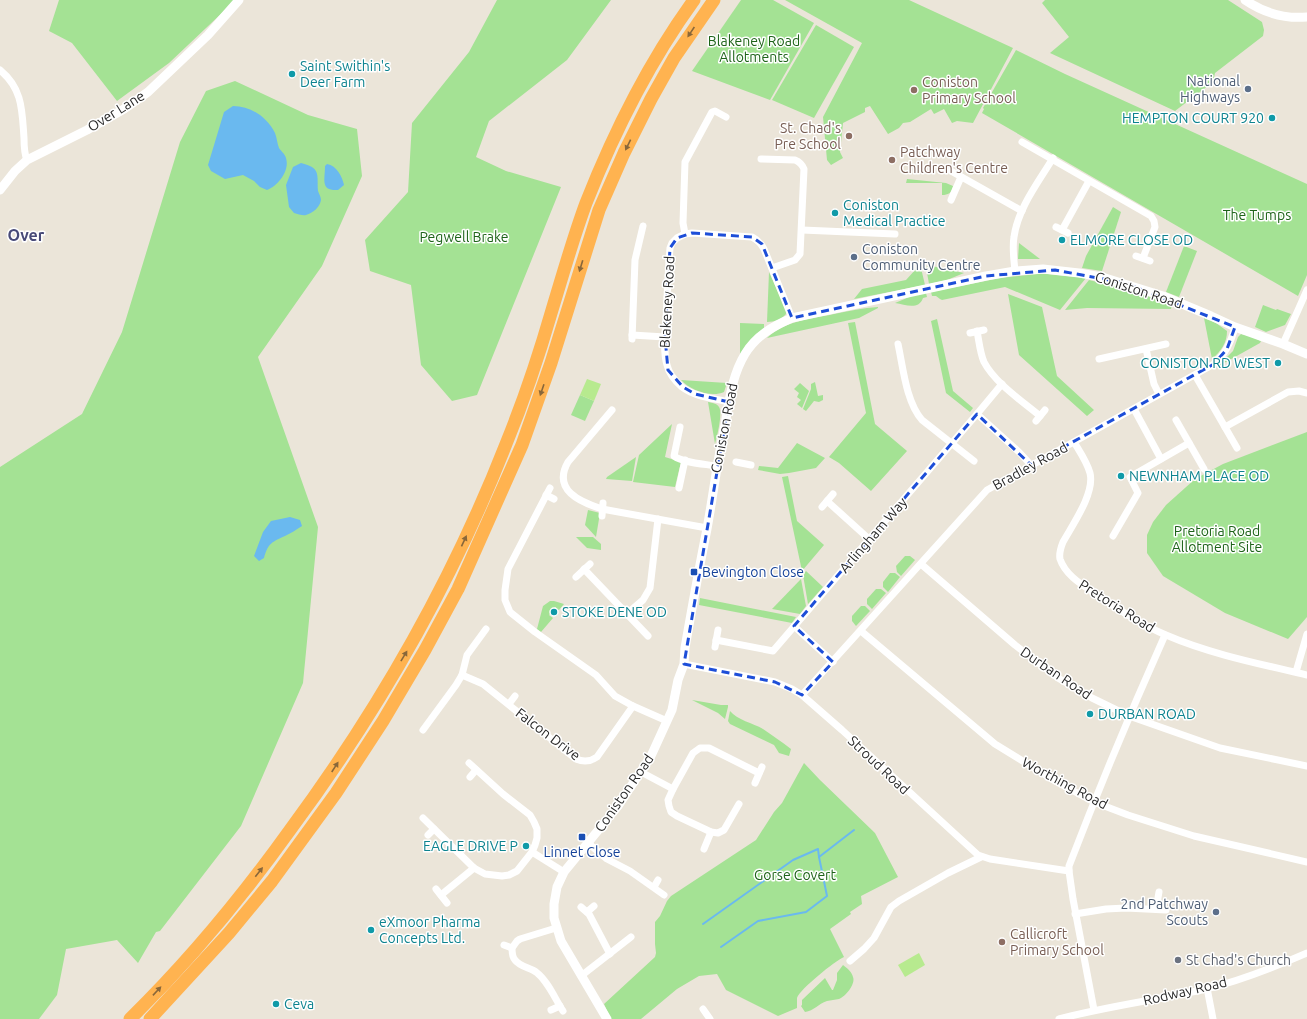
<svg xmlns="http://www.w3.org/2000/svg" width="1307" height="1019" font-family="Ubuntu,sans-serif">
<rect width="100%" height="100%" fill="#ebe5d9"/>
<g fill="#a4e294">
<polygon points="59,0 234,0 224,11 169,63 117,101 72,43 49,31"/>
<polygon points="497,0 611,0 567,60 489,121 476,157 506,171 561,187 477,395 452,401 421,365 411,285 370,271 365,240 408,192 412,123 469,52"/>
<polygon points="741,0 773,0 814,23 770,100 692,71"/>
<polygon points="785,0 909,0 1013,48 973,123 957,121 952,123 944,109 934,114 931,109 910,122 903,123 899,128 888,134 870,106 865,108 865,112 843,123 840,152 843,158 831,165 827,160 823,117 862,43"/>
<polygon points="1045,0 1228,0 1262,22 1264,30 1263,36 1215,73 1213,82 1175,111 1050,53 1069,37 1042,3"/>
<polygon points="816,25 854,47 814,118 772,100"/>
<polygon points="1016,50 1065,74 1307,184 1307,275 1298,296 982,113 984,109 983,108"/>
<polygon points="235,81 308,115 357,129 362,176 322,266 258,357 318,527 303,683 241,826 160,931 156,932 138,963 117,940 66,949 57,995 39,1019 0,1019 0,467 82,414 122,332 180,142 206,91"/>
<path d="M907,179L946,183L953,186C952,193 948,195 942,195V183H906Z"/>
<polygon points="1113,207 1121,212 1102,271 1082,268 1086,256"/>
<polygon points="1019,243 1040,259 1018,259"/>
<polygon points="1184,246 1197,251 1179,297 1166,292"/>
<polygon points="932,266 964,273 947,280 929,284 926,267"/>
<polygon points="921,268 925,285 854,299 862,289 906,280 916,269"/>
<path d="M769,272L787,312C784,319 774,322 767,322Z"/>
<polygon points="1038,274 1048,274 1086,278 1060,310 1005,287 942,300 940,299 936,296 932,296 931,292 1000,278"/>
<polygon points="1089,280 1134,291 1172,305 1171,309 1087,308 1065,310"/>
<path d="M926,293L927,297L923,298C919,310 906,305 895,303L914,295Z"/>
<polygon points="1008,294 1042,307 1057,376 1094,410 1087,416 1019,355"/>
<polygon points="1263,305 1276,310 1277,309 1291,314 1285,325 1266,332 1255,327"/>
<path d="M878,307V308L859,318L767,338C786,320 811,319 834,314C849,311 863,308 878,307Z"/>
<path d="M1204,318L1216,323L1227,331C1227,343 1221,351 1212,359Z"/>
<polygon points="937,319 953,391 973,408 970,412 946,393 931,321"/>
<polygon points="855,322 875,424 907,451 871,491 839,463 829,457 866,413 848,323"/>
<path d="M740,323L764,324V329C755,336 746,344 740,355Z"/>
<polygon points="1241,334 1250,336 1261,341 1260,343 1217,367 1233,351 1238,337"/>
<path d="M681,380L727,383L724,392C711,398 690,390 681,380Z"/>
<polygon points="815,382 818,396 823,395 823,400 819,402 814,401 806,411 803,409 811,389 811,384"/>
<polygon points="800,383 809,391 802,408 797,404 801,400 797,397 799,393 794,389"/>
<polygon points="580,395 594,401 585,421 571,415"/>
<path d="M708,402C712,403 717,403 719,407C723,413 717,437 715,444Z"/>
<polygon points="672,424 665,457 681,462 675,487 633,482 639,455"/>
<polygon points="1307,432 1307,617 1288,639 1225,613 1163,576 1147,553 1147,535 1153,522 1166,505 1195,479 1223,464"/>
<polygon points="797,443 825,458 816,468 789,473 780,474 758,470 759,466 778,468"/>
<polygon points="636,457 632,481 606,479 607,477"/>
<polygon points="788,476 797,521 824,545 802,571 782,477"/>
<polygon points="588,510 600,513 596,537 585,525"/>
<polygon points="576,537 593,537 601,544 601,550 587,548"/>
<polygon points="905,556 910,556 915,560 901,576 897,572 896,566"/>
<polygon points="806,571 823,587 808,604 803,575"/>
<polygon points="890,573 895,573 900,577 888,592 883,587 883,582"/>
<polygon points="801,579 806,606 800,614 772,609"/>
<polygon points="876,589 881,589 886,593 872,609 867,604 867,599"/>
<polygon points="700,598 796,617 792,623 699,605"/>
<polygon points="550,601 554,601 564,604 559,610 555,607 549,615 553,618 541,632 537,629 543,606"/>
<polygon points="861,606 865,606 870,611 856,626 852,621 852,616"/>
<polygon points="692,700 721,705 728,705 728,707 725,719 718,713"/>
<path d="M730,711C737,720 753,723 763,729C772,735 782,742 791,749L789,756L779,753L774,745L730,724L728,721Z"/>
<path d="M804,763L820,780L875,833L898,877L861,896L862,904L850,912L851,914L830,929L844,957C835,961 800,989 797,998C797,1001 797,1005 797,1008L778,1016L726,990L717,974L699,976L677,989L641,1019H611L604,1004L655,957L656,953L655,944V922L660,916L667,901L671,896L756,840L774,812L782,803Z"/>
<path d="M843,965C847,968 852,972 853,977C856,984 845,997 839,999C835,1000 831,1000 827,1001C818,1004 814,1011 805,1012L801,1006L802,1005V1000L825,978L832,990H833L837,980V973Z"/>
</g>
<g fill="#b7ea8f">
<polygon points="587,379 601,384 594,401 580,395"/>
<polygon points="919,953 925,965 905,977 898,965"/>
</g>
<g fill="#6ab9ef">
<path d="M233,106C251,106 267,117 275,133C277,138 277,143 279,148C281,151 285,154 286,158C290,171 278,186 267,190L260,187L254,181L243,175L225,179L211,171L208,165L224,112Z"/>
<path d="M301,163C321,168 317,174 318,191C319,194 321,197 321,200C320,207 313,213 306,215C303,216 298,214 294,213L289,207L286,185L293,167Z"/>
<path d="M327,164C337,166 342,176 344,185L338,190C320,191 325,180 325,166Z"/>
<path d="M290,517L300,520L302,526C296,530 291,533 285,536C272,542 268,543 264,558L259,561L254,556L263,532L271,521Z"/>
</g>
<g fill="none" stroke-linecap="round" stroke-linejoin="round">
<g stroke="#6ab9ef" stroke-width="2">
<polyline points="703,924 793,860 818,849 819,857 854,830"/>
<polyline points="721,947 758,921 806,912 827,896 819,857"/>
</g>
<g stroke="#fff" stroke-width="7">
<path d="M0,70C23,89 22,111 24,138C24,146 24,153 27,160"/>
<polyline points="1022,142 1151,216 1154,221 1155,227 1143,258"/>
<path d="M761,159L795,160C800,162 802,164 804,169L800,254L795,260L772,268"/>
<polyline points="951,171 1022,211"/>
<polyline points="951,200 961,177"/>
<polyline points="1056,227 1068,233"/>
<polyline points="802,230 895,234"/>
<polyline points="1062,230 1089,181"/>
<polyline points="685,234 683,223 685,162 712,112 715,111 726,117"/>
<polyline points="1136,256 1150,261"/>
<path d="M1015,271C1014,260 1012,248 1014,237C1018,208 1038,183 1053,158"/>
<path d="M977,331C979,341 980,353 984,362C995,383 1022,401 1040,416"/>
<polyline points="970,333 984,330"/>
<polyline points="632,335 665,337"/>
<polyline points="632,339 635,260 643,226"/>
<path d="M898,344C903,367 906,402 922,420L974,461"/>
<polyline points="1283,344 1307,290"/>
<polyline points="1146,349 1154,384 1159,394"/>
<polyline points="1099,359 1166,344"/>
<polyline points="1195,375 1237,448"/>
<path d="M729,402C713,398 695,397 682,387C675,381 669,374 667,365C663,351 665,335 666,322C667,297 668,272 670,248L672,243L677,238L685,234L692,233L752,237C758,240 761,243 764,249L792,318"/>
<polyline points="1134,409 1161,459"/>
<path d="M612,410L568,462C552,490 580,502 602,509L707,528"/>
<polyline points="977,414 1019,452 1031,465"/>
<polyline points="1176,420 1204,469"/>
<polyline points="1036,421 1045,410"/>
<path d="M680,427L674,456C683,463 705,464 716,466"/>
<polyline points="1225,427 1288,392 1299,391 1307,393"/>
<path d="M1074,442C1080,452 1087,462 1090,473C1095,493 1073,524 1063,542C1061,547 1059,554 1060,559C1066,577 1086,587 1100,597C1121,611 1142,625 1166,635C1210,654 1260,664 1307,675"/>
<polyline points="736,462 751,465"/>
<polyline points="550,488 508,569 505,590 505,600 510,612 535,632 596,675 615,696 633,706 667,721"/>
<polyline points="679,488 685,460"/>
<polyline points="546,495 554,499"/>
<polyline points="827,501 869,539"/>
<polyline points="822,507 833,494"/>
<polyline points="602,516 603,503"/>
<polyline points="1113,536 1138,493 1130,477 1189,443"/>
<polyline points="921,564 1015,645 1058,678 1092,698 1129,716 1220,748 1307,766"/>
<polyline points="584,569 648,636"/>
<polyline points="576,577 590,564"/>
<polyline points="628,613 643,600 650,588 658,519"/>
<polyline points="794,626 833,662"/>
<polyline points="861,631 995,744 1055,781 1094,802 1128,815 1194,836 1307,862"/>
<polyline points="716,640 773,651 977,414 1002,384"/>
<polyline points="715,647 718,630"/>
<polyline points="684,664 775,682 792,689 802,695 842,730 978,855 990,859 1069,871"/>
<polyline points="1296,672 1307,634"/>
<path d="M462,675L483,684L576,759C583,762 590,762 597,757L633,706"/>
<path d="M802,695L987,490L1214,364C1226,353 1231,342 1235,327"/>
<polyline points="509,704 515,696"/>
<polyline points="423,730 456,685 462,675 467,655 486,629"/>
<polyline points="641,772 673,789"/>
<polyline points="470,777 476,770"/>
<polyline points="755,783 762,767"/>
<polyline points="739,804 724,830 718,833 711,832 677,816 671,812 669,806 668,800 673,789 693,753 700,748 709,748 759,773"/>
<polyline points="423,818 474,868 485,874 502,876 509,875 517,871 532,852 535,845 537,838 537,829 534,822 530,815 503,794 469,763"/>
<polyline points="428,835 434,829"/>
<polyline points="588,843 607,859 630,871 664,895"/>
<polyline points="704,849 711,832"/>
<polyline points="532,852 564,872"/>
<polyline points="654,887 658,880"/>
<polyline points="436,889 447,903"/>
<polyline points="441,895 474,868"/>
<polyline points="581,907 589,914 610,954"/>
<polyline points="1156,909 1159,892"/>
<polyline points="587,912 594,906"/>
<polyline points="1075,914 1106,909 1126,908 1166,910"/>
<path d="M556,928L520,939L517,941L512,948C512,952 512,957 515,960C519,966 530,968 536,972C548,981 555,999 563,1011"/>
<polyline points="504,945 512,948"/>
<polyline points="850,961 864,949 874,938 891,907 899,901 948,873 981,857"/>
<polyline points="581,976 631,937"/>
<polyline points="1207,988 1213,1019"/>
<polyline points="703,1009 710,1019"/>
<polyline points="551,1010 560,1006"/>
<path d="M1094,1010L1073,899L1069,871V866C1099,788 1131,711 1165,635"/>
<path d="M1059,1019C1108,1006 1157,1000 1206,989C1240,981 1275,967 1307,953"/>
</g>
<g stroke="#fff" stroke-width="9">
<path d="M1245,0C1264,13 1284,19 1307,17"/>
<polyline points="0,190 15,171 27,160 87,130 124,109 148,92 208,35 239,0"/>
<path d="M607,1019L561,941L554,918V904L557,887L564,872L618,806L651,756L672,710L678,680L684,664L685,648C692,608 699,568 707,529C713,496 717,463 724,430C729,404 731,377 745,354C756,336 773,326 792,318L986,276L1015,271L1043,269L1079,273L1102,277L1163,296L1211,316L1235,327L1283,344L1307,354"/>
</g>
<g stroke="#ffb350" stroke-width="13">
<path d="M130,1019C189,961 242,897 290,830C378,711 452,582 506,444C524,400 539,355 552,310C563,274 573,238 586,203C614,132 649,62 694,0"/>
<polyline points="150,1019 229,933 272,881 336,793 383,721 425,650 458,589 522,445 551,363 599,210 624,153 651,99 674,58 714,0"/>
</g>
</g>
<defs><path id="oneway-solid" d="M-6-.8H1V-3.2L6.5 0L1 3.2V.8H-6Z"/></defs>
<g fill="#89673a">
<use href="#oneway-solid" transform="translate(691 32) rotate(124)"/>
<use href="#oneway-solid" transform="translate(628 145) rotate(116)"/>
<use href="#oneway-solid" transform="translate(581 266) rotate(107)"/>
<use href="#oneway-solid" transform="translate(542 390) rotate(109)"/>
<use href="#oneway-solid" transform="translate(464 541) rotate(-65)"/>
<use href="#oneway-solid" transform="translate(404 656) rotate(-59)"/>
<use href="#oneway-solid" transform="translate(335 767) rotate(-57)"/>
<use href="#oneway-solid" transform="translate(259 872) rotate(-52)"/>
<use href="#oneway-solid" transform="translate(157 991) rotate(-47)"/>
</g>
<path fill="none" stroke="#1d4ed8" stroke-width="3" stroke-dasharray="8 5" stroke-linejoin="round" d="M692,233L752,237L762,244L792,318L986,276L1055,270L1125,283L1235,327L1227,349L1214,364L1031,465L977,414L794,626L833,662L802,695L775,682L684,664L729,402L695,394L683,387L668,370L665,337L670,248L677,238Z"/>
<g fill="#0f9aa8" stroke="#fff" stroke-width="1.5">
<circle cx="292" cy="74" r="4"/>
<circle cx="1272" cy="118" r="4"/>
<circle cx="835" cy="213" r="4"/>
<circle cx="1062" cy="240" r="4"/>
<circle cx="1278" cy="363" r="4"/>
<circle cx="1121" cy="476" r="4"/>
<circle cx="554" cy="612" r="4"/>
<circle cx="1090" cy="714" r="4"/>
<circle cx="526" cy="846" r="4"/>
<circle cx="371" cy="930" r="4"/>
<circle cx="276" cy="1004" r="4"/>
</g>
<g fill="#5c6f8a" stroke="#fff" stroke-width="1.5">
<circle cx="1248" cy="89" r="4"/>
<circle cx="854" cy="257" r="4"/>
<circle cx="1216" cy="912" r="4"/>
</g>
<g fill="#8d6e63" stroke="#fff" stroke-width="1.5">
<circle cx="914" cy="90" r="4"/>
<circle cx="849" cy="136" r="4"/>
<circle cx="892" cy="160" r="4"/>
<circle cx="1002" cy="942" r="4"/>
</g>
<g fill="#1a4fb4" stroke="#fff" stroke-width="1.5">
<rect x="690" y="568" width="8" height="8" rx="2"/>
<rect x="578" y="833" width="8" height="8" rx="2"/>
</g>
<circle fill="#6b7280" stroke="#fff" stroke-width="1.5" cx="1178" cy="960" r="4"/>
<g text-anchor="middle" stroke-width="3" stroke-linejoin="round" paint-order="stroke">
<g font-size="14" fill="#1e6419" stroke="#fff">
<text x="754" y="46">Blakeney Road<tspan x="754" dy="16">Allotments</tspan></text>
<text x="1257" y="220">The Tumps</text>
<text x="464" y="242">Pegwell Brake</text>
<text x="1217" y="536">Pretoria Road<tspan x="1217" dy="16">Allotment Site</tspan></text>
<text x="795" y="880">Gorse Covert</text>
</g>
<g font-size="14" fill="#0d838f" stroke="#fff" text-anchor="start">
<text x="300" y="71">Saint Swithin's<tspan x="300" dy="16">Deer Farm</tspan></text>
<text x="1264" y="123" text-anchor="end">HEMPTON COURT 920</text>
<text x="843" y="210">Coniston<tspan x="843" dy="16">Medical Practice</tspan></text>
<text x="1070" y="245">ELMORE CLOSE OD</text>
<text x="1270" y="368" text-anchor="end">CONISTON RD WEST</text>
<text x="1129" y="481">NEWNHAM PLACE OD</text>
<text x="562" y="617">STOKE DENE OD</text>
<text x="1098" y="719">DURBAN ROAD</text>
<text x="518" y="851" text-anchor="end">EAGLE DRIVE P</text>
<text x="379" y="927">eXmoor Pharma<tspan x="379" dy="16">Concepts Ltd.</tspan></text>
<text x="284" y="1009">Ceva</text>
</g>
<g font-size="14" fill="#4e5e75" stroke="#fff" text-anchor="end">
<text x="1240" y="86">National<tspan x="1240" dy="16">Highways</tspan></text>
<text x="862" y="254" text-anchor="start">Coniston<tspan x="862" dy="16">Community Centre</tspan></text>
<text x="1208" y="909">2nd Patchway<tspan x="1208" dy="16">Scouts</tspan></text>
</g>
<g font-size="14" fill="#785e54" stroke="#fff" text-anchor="start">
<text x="922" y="87">Coniston<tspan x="922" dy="16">Primary School</tspan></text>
<text x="841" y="133" text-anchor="end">St. Chad's<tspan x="841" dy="16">Pre School</tspan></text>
<text x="900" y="157">Patchway<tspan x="900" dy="16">Children's Centre</tspan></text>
<text x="1010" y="939">Callicroft<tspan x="1010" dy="16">Primary School</tspan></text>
</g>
<g font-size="14" fill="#282828" stroke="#fff">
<text transform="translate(116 111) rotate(-32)" y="5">Over Lane</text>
<text transform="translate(1139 290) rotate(18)" y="5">Coniston Road</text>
<text transform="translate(667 302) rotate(-87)" y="5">Blakeney Road</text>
<text transform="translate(724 428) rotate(-79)" y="5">Coniston Road</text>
<text transform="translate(1030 466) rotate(-29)" y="5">Bradley Road</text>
<text transform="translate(873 535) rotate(-49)" y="5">Arlingham Way</text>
<text transform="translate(1117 606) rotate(32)" y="5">Pretoria Road</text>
<text transform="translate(1056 673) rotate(34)" y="5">Durban Road</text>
<text transform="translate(548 734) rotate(37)" y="5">Falcon Drive</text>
<text transform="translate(879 765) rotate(43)" y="5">Stroud Road</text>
<text transform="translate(1065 783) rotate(28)" y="5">Worthing Road</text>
<text transform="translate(624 793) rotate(-55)" y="5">Coniston Road</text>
<text transform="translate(1185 991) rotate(-13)" y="5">Rodway Road</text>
</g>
<g font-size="14" fill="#164399" stroke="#fff" text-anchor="start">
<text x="702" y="577">Bevington Close</text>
<text x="582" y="857" text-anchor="middle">Linnet Close</text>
</g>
<g font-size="14" fill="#5b616d" stroke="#fff" text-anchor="start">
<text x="1186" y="965">St Chad's Church</text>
</g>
<g font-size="16" font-weight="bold" fill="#484a78" stroke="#fff">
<text x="26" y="241">Over</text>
</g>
</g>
</svg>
